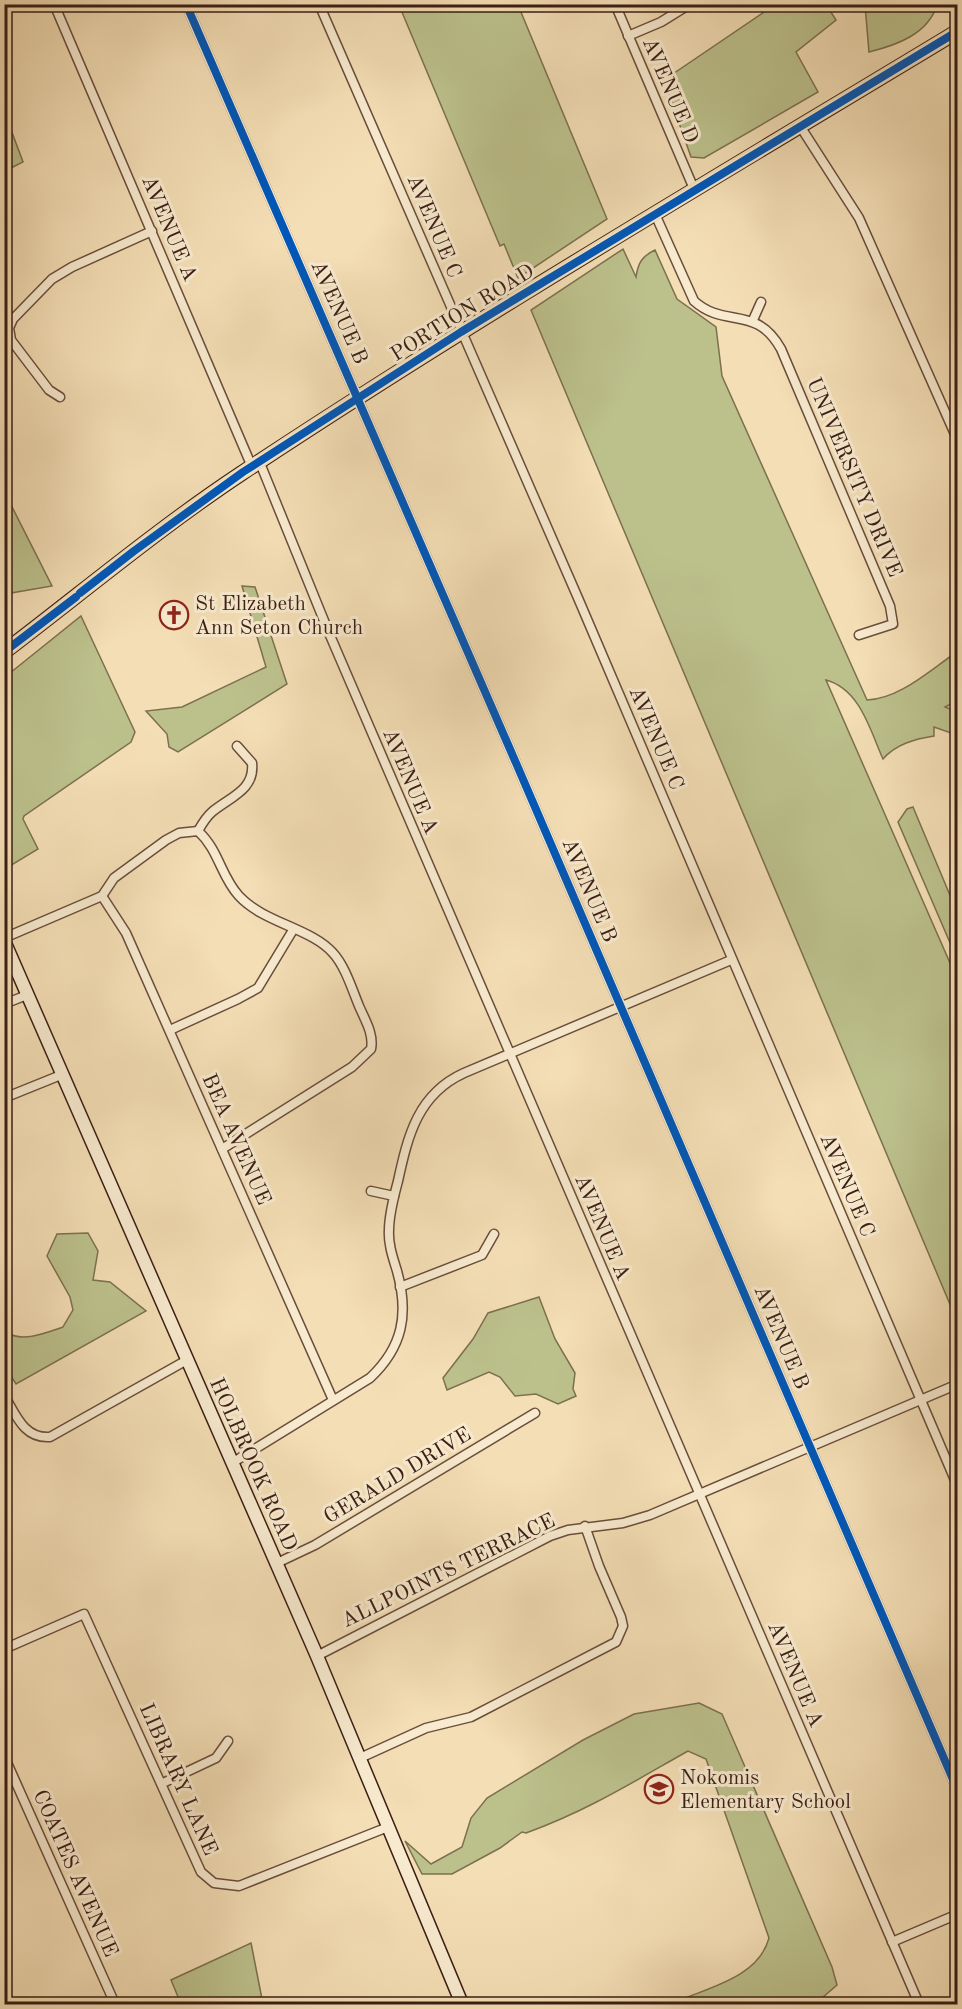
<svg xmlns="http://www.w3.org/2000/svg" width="962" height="2009" font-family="'Old Standard TT',serif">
<rect width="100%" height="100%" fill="#f4deb5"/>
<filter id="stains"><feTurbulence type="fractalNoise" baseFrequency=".00333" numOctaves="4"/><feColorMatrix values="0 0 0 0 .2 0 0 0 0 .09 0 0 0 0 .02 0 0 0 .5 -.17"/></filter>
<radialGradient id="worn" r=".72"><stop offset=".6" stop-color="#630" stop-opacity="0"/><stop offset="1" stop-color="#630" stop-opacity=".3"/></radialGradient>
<g fill="#bcc18c" stroke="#7c7050" stroke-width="1.5">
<polygon points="399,5 518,5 607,219 518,278 504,244 500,246"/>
<polygon points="770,5 837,5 829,9 836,20 796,52 818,92 704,158 691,157 664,80 767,10"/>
<path d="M865,5L866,4L937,5C928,34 897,45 869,52Z"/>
<polygon points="4,111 23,162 5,171 4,171"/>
<path d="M623,249L636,277C638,263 642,256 655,250L677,299L716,327L722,376L867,700C900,699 931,669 957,652V701L945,707L957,712L954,734L934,727V736C915,739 896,744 883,759C870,730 860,689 826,680L957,979V1321L531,310Z"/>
<polygon points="4,493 5,493 52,586 5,594"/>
<polygon points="242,586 255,587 287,684 178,752 169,747 167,734 146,711 182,707 266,667"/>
<polygon points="81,616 135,732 131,742 24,816 23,819 38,849 5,869 5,677"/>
<polygon points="913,807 957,912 957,959 898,822 907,809"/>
<path d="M88,1233L98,1251L93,1280L110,1282L146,1311L16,1384L5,1367V1332C23,1343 45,1333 63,1327L73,1310L70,1297L47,1256L57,1234Z"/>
<polygon points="539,1297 555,1339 575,1373 573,1389 576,1396 558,1404 536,1394 515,1396 500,1377 489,1372 447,1390 443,1378 473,1339 488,1313"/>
<path d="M699,1703L722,1714L832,1967L837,1985L815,2004H671C705,1988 758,1979 769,1938L706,1759L688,1751C633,1782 587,1811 526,1833L522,1832L500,1848L452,1874H422L405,1841L431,1864L462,1847L471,1818L487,1798L583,1740L634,1714Z"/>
<polygon points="251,1943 263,2004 181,2004 171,1980"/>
</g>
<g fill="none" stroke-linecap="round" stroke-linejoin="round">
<g stroke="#694e3c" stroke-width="11">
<g id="street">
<polyline points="54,4 252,467"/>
<polyline points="186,4 516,763 958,1791"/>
<polyline points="319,4 578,598 958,1487"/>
<polyline points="615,4 694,189"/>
<polyline points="628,36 661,22 690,4"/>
<polyline points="800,126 859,218 958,441"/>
<path d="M655,214L694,301C725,329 756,304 781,349L890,606L893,624L859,635"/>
<polyline points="753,320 761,302"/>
<polyline points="60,397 49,390 11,340 9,328 13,319 52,279 72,267 152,231"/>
<polyline points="260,463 329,633 919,2004"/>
<path d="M198,831C202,824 206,817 212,812C230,797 255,790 252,763L237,746"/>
<polyline points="102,896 126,933 333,1400"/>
<path d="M4,938L102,896L114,878L166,840L179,833L198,831C219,850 221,877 239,896C264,923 311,928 333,953C345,966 352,989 359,1006C365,1020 374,1034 371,1049L352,1067L222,1149"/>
<polyline points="4,1004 27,995"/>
<polyline points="170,1030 238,999 258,988 293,930"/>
<polyline points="4,1098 61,1075"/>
<polyline points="371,1191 394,1196"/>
<polyline points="400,1287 482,1255 494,1234"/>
<path d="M4,1395C16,1415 24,1439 50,1437L187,1360"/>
<path d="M232,1463L370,1378C403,1347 409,1314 397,1271C393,1258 388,1244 389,1230C389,1214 394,1196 398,1181C408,1135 418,1094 464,1073L731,960"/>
<polyline points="277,1563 315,1545 535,1413"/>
<polyline points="4,1649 84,1614 201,1872 214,1883 239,1886 388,1827"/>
<polyline points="317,1656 550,1536 568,1530 623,1523 650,1515 958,1384"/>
<polyline points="4,1756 115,2004"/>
<polyline points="360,1758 426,1728 471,1717 616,1642 623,1626 621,1617 599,1566 585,1526"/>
<polyline points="163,1783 216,1758 228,1741"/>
<polyline points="892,1942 958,1914"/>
<polyline points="4,2004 5,2004"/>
</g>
</g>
<g stroke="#3b1e14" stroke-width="15">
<polyline id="secondary" points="4,941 317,1656 462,2004"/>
</g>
<g stroke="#3b1e14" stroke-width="16">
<path id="primary" d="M4,652C83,592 159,528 242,473C476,318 718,176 958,31"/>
</g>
<use href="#street" stroke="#f8eacf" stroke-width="8"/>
<use href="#secondary" stroke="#f8eacf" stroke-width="12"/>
<use href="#primary" stroke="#f4deb5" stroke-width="14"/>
<g stroke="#f8eacf" stroke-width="11">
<g id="cycleway">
<polyline points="186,4 516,763 958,1791"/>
<polyline points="80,593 134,551 243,472 461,332 958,31"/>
<polyline points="4,652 76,597"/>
</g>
</g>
<use href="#cycleway" stroke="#0057b8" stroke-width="8"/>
</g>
<defs>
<g id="church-ring" transform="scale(1.5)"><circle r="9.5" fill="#f8eacf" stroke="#8f2418" stroke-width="1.5"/><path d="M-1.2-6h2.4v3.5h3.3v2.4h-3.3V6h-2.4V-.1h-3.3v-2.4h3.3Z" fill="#8f2418"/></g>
<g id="school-ring" transform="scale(1.5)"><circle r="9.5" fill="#f8eacf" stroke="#8f2418" stroke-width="1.5"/><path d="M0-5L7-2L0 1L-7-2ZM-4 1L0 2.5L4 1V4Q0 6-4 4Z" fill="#8f2418"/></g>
</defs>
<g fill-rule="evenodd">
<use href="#church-ring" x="174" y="615"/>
<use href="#school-ring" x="659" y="1789"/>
</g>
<g text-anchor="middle" stroke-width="6" stroke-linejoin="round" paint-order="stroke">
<g font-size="21" fill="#3b1e14" stroke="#f8eacf">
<text transform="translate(671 90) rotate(67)" y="7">AVENUE D</text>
<text transform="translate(435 226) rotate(67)" y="7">AVENUE C</text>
<text transform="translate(170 228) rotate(67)" y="7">AVENUE A</text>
<text transform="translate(340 312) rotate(66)" y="7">AVENUE B</text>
<text transform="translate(462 312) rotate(-32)" y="7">PORTION ROAD</text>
<text transform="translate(855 477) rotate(67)" y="7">UNIVERSITY DRIVE</text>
<text transform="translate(657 738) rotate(67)" y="7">AVENUE C</text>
<text transform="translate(411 781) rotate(67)" y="7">AVENUE A</text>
<text transform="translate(590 890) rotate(67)" y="7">AVENUE B</text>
<text transform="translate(237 1139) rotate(66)" y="7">BEA AVENUE</text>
<text transform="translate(848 1185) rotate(67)" y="7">AVENUE C</text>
<text transform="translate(603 1227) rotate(67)" y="7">AVENUE A</text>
<text transform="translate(782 1337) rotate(67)" y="7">AVENUE B</text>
<text transform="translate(254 1464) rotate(66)" y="7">HOLBROOK ROAD</text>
<text transform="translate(397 1475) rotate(-31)" y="7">GERALD DRIVE</text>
<text transform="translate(448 1570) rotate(-26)" y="7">ALLPOINTS TERRACE</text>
<text transform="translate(796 1674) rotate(67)" y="7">AVENUE A</text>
<text transform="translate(179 1779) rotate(66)" y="7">LIBRARY LANE</text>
<text transform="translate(76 1873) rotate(66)" y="7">COATES AVENUE</text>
</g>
<g font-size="21" fill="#3b1e14" stroke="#f8eacf" text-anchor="start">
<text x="195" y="610">St Elizabeth<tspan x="195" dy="24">Ann Seton Church</tspan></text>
<text x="680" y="1784">Nokomis<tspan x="680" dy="24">Elementary School</tspan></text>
</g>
</g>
<rect width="962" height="2009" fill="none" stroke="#f4deb5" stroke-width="24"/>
<rect x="6" y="6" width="950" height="1997" fill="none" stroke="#3b1e14" stroke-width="3"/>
<rect x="12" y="12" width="938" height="1985" fill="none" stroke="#3b1e14" stroke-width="1.5"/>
<rect width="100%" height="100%" filter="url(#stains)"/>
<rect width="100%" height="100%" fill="url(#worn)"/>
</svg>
